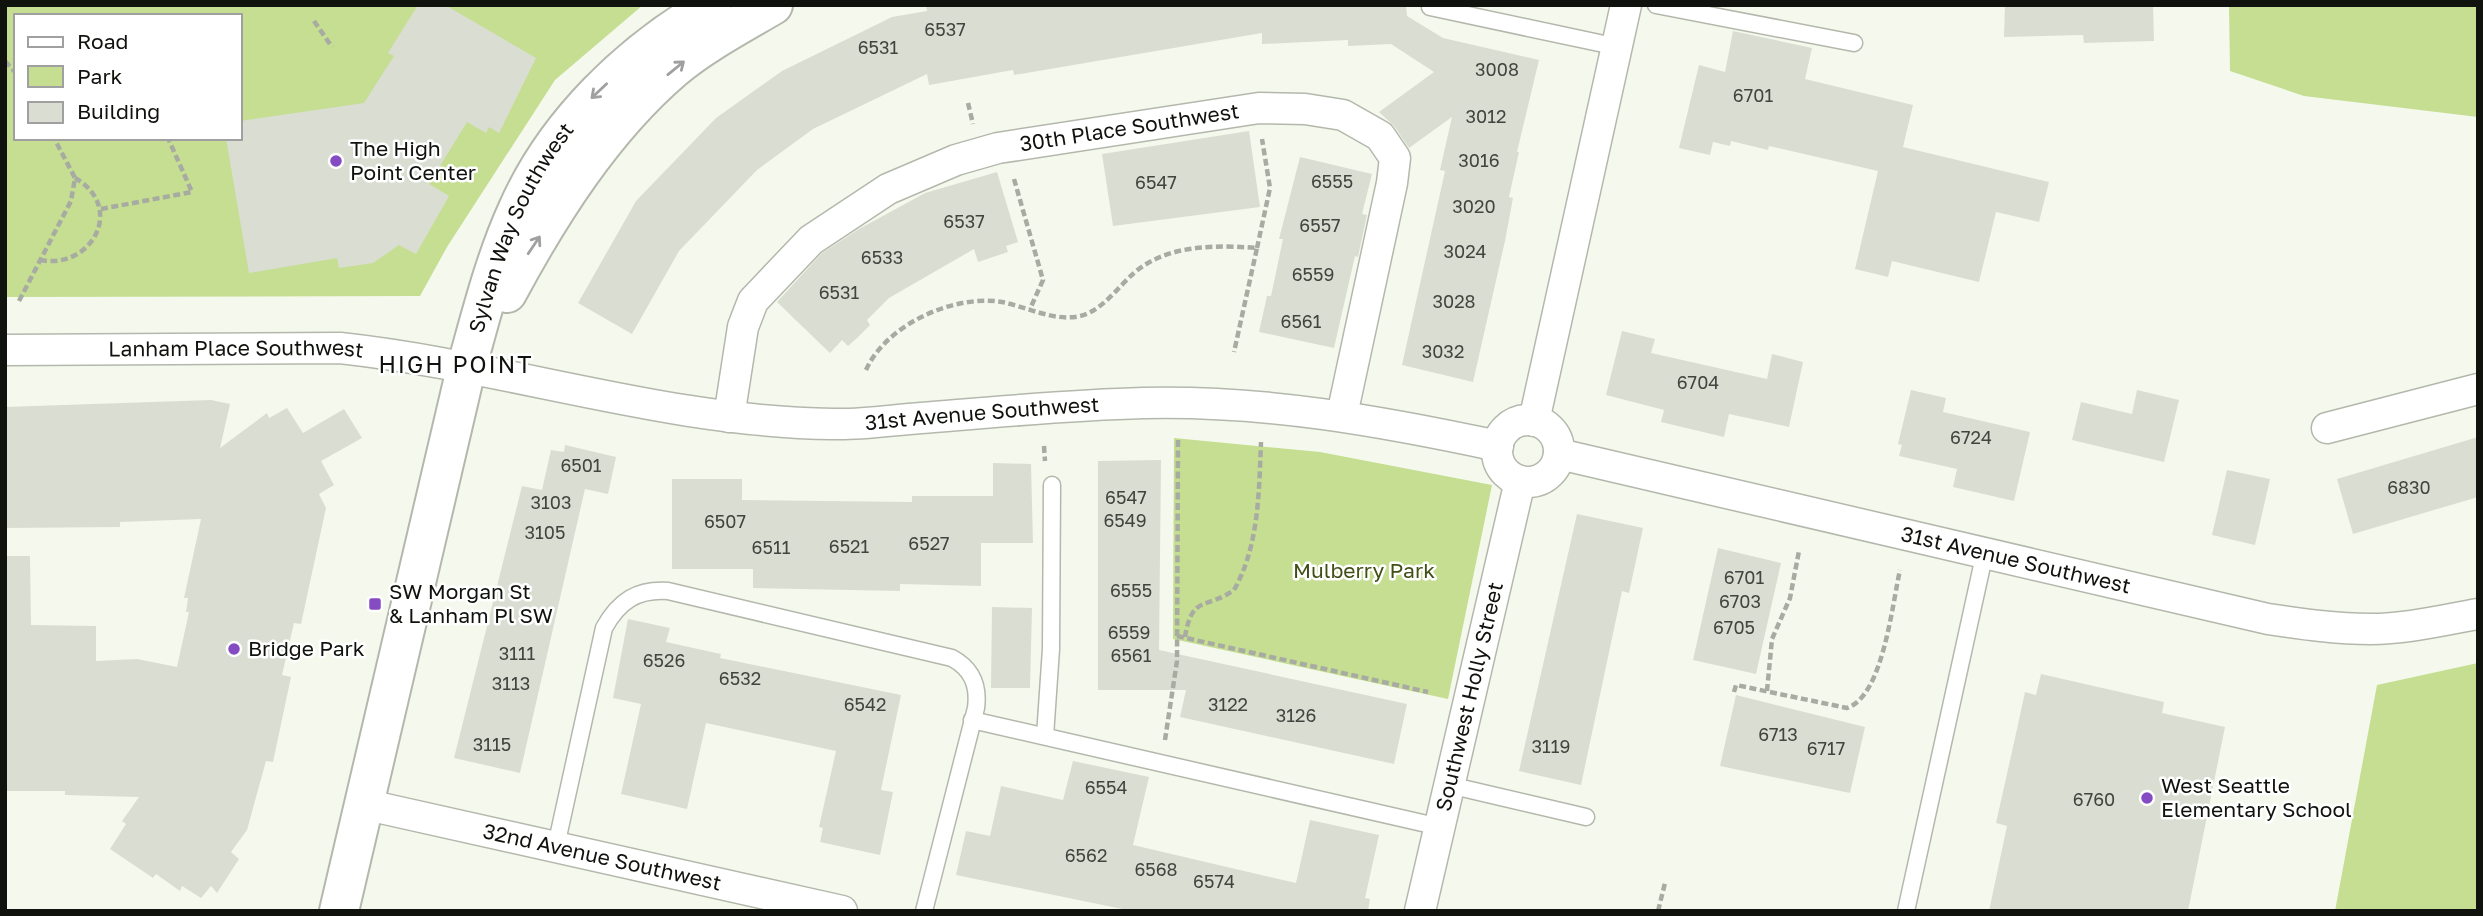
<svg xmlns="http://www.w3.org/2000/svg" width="2483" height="916" font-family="'Golos Text',sans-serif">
<rect width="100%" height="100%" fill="#f5f9ed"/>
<g fill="#c5de92" fill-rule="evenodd">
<path d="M5,5H643L555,80L447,247L420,296L5,297ZM16,16H240V138H16Z"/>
<polygon points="2229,5 2478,5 2478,117 2304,96 2230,71"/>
<polygon points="1174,438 1320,452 1492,485 1448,699 1173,639"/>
<polygon points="2478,663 2478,911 2335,911 2377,685"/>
</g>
<g fill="#daded2">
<polygon points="418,5 445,5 536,58 499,133 489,127 486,133 467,122 429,184 449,196 416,254 399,245 373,263 339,268 337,258 249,273 226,138 240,138 240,121 364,103 394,56 388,53"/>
<polygon points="926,5 1406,5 1407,16 1443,38 1539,60 1517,152 1519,152 1509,197 1513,198 1505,241 1473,382 1402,365 1445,171 1440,170 1452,117 1409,148 1394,126 1379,112 1434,72 1391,44 1348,46 1348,40 1262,44 1262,33 1014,75 1013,70 929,85 927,74 813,129 757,170 679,251 632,334 578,303 636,201 716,118 782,71 892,17 927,11"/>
<polygon points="2005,5 2153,5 2154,41 2084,43 2083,35 2004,37"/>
<polygon points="1733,31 1812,48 1805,79 1913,105 1903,147 2049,182 2039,222 1996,212 1979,282 1892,261 1888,277 1855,269 1878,171 1769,146 1768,150 1731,141 1730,146 1713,142 1710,155 1679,148 1699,65 1725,72"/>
<polygon points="1249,131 1260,207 1113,226 1102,154"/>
<polygon points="1300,157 1372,174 1362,214 1367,215 1358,257 1355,256 1334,348 1259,332 1267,296 1271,296 1283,239 1279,239"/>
<polygon points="997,172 1018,242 1006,246 1008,252 978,262 974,249 889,298 867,320 870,325 858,337 848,346 842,340 830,353 777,302 822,253 859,229 925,193"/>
<polygon points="1622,331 1655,339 1651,353 1767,379 1772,354 1803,362 1789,427 1729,414 1724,437 1661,422 1664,410 1606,395"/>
<polygon points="1911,390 1946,398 1943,412 2030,432 2014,501 1953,487 1957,469 1899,456 1902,445 1898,444"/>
<polygon points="2137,390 2179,400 2164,462 2072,440 2081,402 2132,414"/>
<polygon points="211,400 230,404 220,448 267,413 269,418 287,408 303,433 344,409 362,438 321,461 334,485 319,494 326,508 301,624 294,623 282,675 291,677 273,762 266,761 247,830 231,852 239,859 217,893 211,886 201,898 182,886 180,891 156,874 153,878 110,849 126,824 122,821 139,797 65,795 65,791 5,791 5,556 30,556 31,625 96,626 96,661 137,659 177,667 189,612 186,612 188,598 184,598 201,519 120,522 120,527 5,528 5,407"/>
<polygon points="2478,437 2478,497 2353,534 2337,479"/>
<polygon points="565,445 616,457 608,494 585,489 520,773 454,758 522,486 542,490 551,450 564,452"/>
<polygon points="1161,460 1159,650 1407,704 1394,764 1180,717 1186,690 1098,690 1098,461"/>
<polygon points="993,463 1031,464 1033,543 981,543 981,586 900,584 900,591 753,588 753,569 672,569 672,479 742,479 742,500 912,502 912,496 993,496"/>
<polygon points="2227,470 2270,479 2255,545 2212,535"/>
<polygon points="1577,514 1643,528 1629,593 1622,591 1581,785 1519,771"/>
<polygon points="1718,548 1781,563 1756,674 1693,660"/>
<polygon points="992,607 1032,608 1030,688 991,688"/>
<polygon points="628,619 670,628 666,642 721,654 720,658 901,695 881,790 893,792 880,855 820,842 823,828 819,827 836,751 706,723 687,809 621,794 641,704 613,698"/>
<polygon points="2041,674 2164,702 2162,713 2225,727 2188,911 1989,911 2007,826 1996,823 2015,738 2025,692 2036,695"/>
<polygon points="1736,695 1865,727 1850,793 1720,766"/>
<polygon points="1073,761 1149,777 1133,845 1296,883 1310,820 1379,835 1365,898 1370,899 1368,911 1132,911 956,875 966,831 990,836 1001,786 1063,800"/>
</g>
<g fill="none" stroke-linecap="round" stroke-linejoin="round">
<g stroke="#b4b8ac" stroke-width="19">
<g id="service">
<polyline points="1656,5 1854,43"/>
<polyline points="1430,7 1618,47"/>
<polyline points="972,720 1440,827"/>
<polyline points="1045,736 1051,649 1052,485"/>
<polyline points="1449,785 1586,817"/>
<path d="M556,846L604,628C619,601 637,589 668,591L952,658C972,669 979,685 976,708L924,911"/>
<polyline points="1906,911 1985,552"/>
</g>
</g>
<g stroke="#b4b8ac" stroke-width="33">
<g id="minor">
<path id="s1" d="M5,350L340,348C506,366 665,422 833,424C862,425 892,420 921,418C995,412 1069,405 1143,403C1264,400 1381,421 1498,446"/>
<path id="s2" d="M729,417L743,327L753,301L811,240L888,189L956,160L998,148L1259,108L1305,109L1343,115L1380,136L1395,158L1392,183L1342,415"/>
<circle cx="1528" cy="451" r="31"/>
<polyline points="1534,421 1626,5"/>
<polyline points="2327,428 2478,389"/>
<path id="s3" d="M1559,454L2268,619C2302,624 2336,629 2371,629C2407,629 2443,620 2478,614"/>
<path id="s4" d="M363,804L842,911"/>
<path id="s5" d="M1420,911L1520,481"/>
</g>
</g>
<g stroke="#b4b8ac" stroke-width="42">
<g id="tertiary">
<path d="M507,293C550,213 603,129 673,69C703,44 739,25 773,5"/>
<path id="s6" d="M339,911L466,369C481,316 494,262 517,211C555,124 630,52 712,5"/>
</g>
</g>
<g stroke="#a8aba2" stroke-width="4.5" stroke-dasharray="7 3.5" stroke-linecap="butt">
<polyline points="314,21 332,47"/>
<polyline points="5,61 16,73"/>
<polyline points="968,103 973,124"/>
<polyline points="1014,179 1043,280 1030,309"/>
<polyline points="101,209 192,192 168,138"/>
<polyline points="1257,248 1270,188 1262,139"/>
<path d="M40,260C92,270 126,207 75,178"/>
<polyline points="19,301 71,201 75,178 54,138"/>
<path d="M866,370C886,325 953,294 1002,302C1027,307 1055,322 1080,316C1102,311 1118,287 1134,273C1167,244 1217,245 1257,248L1234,352"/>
<polyline points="1044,446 1045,461"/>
<polyline points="1177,636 1428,692"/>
<path d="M1185,637C1192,594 1206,610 1234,590C1259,546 1259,492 1261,442"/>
<polyline points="1767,691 1772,639 1790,598 1799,551"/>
<path d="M1734,692L1736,685L1847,708C1883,696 1892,605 1900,570"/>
<polyline points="1165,740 1177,661 1178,439"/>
<polyline points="1658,911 1665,883"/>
</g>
<use href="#service" stroke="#fff" stroke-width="16"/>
<use href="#minor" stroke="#fff" stroke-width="30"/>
<use href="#tertiary" stroke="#fff" stroke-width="38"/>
</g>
<defs><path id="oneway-shaft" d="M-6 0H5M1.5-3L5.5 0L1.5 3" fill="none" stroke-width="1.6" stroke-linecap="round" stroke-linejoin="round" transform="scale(1.75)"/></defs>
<g stroke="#9fa09f">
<use href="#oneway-shaft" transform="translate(676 68) rotate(-39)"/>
<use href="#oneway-shaft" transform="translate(599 91) rotate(137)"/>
<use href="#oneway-shaft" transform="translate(534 245) rotate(-56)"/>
</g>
<g fill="#844bc2" stroke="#fff" stroke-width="2.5">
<circle cx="336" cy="161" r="7"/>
<rect x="368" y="597" width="14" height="14" rx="3.5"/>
<circle cx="234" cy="649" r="7"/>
<circle cx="2147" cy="798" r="7"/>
</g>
<g text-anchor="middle" stroke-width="5" stroke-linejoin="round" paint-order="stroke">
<g font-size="18" fill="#42453f">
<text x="945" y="36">6537</text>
<text x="878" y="54">6531</text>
<text x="1497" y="76">3008</text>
<text x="1753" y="102">6701</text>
<text x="1486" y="123">3012</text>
<text x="1479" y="167">3016</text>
<text x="1332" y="188">6555</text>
<text x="1156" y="189">6547</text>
<text x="1474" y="213">3020</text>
<text x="964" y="228">6537</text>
<text x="1320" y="232">6557</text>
<text x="1465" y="258">3024</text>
<text x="882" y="264">6533</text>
<text x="1313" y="281">6559</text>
<text x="839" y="299">6531</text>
<text x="1454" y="308">3028</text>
<text x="1301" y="328">6561</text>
<text x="1443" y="358">3032</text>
<text x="1698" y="389">6704</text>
<text x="1971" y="444">6724</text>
<text x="581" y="472">6501</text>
<text x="2409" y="494">6830</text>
<text x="1126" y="504">6547</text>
<text x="551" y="509">3103</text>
<text x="1125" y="527">6549</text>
<text x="725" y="528">6507</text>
<text x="545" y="539">3105</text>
<text x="929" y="550">6527</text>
<text x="849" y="553">6521</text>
<text x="771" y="554">6511</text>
<text x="1744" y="584">6701</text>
<text x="1131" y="597">6555</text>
<text x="1740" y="608">6703</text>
<text x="1734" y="634">6705</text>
<text x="1129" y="639">6559</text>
<text x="517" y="660">3111</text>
<text x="1131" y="662">6561</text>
<text x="664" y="667">6526</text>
<text x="740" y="685">6532</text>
<text x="511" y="690">3113</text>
<text x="865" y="711">6542</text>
<text x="1228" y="711">3122</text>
<text x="1296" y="722">3126</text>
<text x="1778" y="741">6713</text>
<text x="492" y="751">3115</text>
<text x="1551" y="753">3119</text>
<text x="1826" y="755">6717</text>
<text x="1106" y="794">6554</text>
<text x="2094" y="806">6760</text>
<text x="1086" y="862">6562</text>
<text x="1156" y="876">6568</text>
<text x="1214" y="888">6574</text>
</g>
<g font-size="21" fill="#10120e" stroke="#fff">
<text dy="7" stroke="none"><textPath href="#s2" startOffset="546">30th Place Southwest</textPath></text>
<text dy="7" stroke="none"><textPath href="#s6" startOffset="709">Sylvan Way Southwest</textPath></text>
<text dy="7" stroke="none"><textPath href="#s1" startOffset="231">Lanham Place Southwest</textPath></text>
<text dy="7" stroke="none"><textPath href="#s1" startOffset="984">31st Avenue Southwest</textPath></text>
<text dy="7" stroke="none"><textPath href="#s3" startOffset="469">31st Avenue Southwest</textPath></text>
<text dy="7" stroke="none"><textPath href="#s5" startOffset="220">Southwest Holly Street</textPath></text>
<text dy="7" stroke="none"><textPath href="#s4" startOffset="245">32nd Avenue Southwest</textPath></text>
</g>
<g font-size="21" fill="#10120e" stroke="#fff" text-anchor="start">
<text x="350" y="156">The High<tspan x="350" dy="24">Point Center</tspan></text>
<text x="389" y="599">SW Morgan St<tspan x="389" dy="24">&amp; Lanham Pl SW</tspan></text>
<text x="248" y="656">Bridge Park</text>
<text x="2161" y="793">West Seattle<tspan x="2161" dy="24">Elementary School</tspan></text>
</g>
<g font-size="21" fill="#3f4f16" stroke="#fff">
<text x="1364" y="578">Mulberry Park</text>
</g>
<g font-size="23" letter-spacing="2" fill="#10120e" stroke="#fff">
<text x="456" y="373">HIGH POINT</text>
</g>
</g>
<rect width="2483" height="916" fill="none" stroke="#10120e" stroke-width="14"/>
<rect x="14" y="14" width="228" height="126" fill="#ffffff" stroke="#9fa09f" stroke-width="2"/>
<rect x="28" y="37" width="35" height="10" fill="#ffffff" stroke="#9fa09f" stroke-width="2"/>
<text x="77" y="49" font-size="21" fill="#10120e">Road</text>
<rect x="28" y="66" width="35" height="21" fill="#c5de92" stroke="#9fa09f" stroke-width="2"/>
<text x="77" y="84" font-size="21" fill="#10120e">Park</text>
<rect x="28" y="102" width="35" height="21" fill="#daded2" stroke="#9fa09f" stroke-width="2"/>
<text x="77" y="119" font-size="21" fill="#10120e">Building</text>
</svg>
